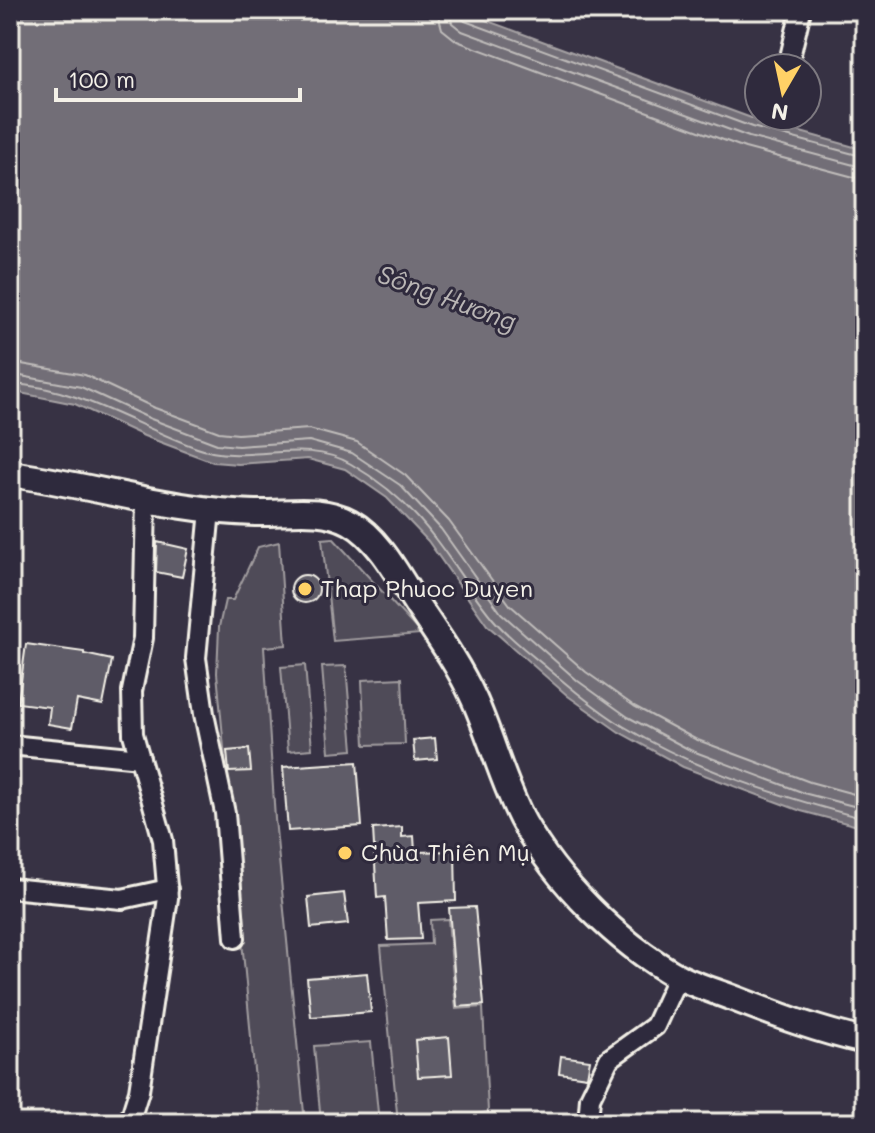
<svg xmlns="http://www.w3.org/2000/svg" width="875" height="1133" font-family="Mali,sans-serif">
<rect width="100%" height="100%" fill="#373244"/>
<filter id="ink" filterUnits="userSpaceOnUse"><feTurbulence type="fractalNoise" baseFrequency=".0125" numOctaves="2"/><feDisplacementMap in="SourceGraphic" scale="16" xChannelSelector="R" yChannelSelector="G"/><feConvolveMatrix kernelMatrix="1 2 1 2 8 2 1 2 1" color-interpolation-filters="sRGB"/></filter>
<g filter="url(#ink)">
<g fill="#504b59" stroke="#a29ea0" stroke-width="2">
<polygon points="333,538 421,634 333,641 322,539"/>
<polygon points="279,542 286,645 264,647 275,819 305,1123 259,1123 217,673 219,627 225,600 233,600 258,547"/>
<polygon points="305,665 312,749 288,751 281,667"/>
<polygon points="346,666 353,750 329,752 322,667"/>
<polygon points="402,678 405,744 365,745 362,680"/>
<polygon points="448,919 456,1009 483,1007 488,1112 452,1118 452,1123 398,1123 381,946 431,944 430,920"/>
<polygon points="371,1042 379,1123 321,1123 314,1046"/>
</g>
<polygon fill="#726e77" stroke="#a6a2a4" stroke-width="2" points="10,10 458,10 754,119 865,150 865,828 801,811 683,767 619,732 568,696 487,625 428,541 387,498 345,469 308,459 238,464 213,462 144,436 75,404 10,391"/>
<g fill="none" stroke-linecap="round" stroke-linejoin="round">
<g stroke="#c0bdbb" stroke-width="2">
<polyline points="437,10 442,29 457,41 745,148 865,180"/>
<polyline points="449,10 452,23 462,31 749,137 865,168"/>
<polyline points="459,10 460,17 465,21 752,127 865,157"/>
<polyline points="10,362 85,375 155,408 219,432 238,434 309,429 357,442 405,475 449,521 510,605 586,672 634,706 695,739 810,782 865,797"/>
<polyline points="10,374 81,387 151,419 217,444 238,446 309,441 352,453 400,485 441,529 501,613 578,681 628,717 690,750 807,794 865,809"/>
<path d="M10,384C77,386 135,426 197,448C247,466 303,436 351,464C384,483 414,510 436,540C456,566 472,594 493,619C508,637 528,652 546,667C571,688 596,709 623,726C697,771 782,797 865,819"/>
</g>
</g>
<g fill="#5f5c67" stroke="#f4f1e8" stroke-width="2">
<polygon points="157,542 188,549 182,577 156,572"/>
<circle cx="305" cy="589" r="14"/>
<polygon points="26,644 84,652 84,654 112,660 103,705 77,700 72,728 48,724 50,707 18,703"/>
<polygon points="435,738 437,759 415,761 413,740"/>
<polygon points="249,749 251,771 229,772 227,751"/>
<polygon points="357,762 362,826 288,831 283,767"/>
<polygon points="402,827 402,837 414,836 415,852 455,851 456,901 418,903 421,939 388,940 385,897 377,898 373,829"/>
<polygon points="344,893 348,924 311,928 308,897"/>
<polygon points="475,907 484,1005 457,1007 449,908"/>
<polygon points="367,973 371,1012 311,1017 307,978"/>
<polygon points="449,1037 452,1075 418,1077 415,1040"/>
<polygon points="561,1056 590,1060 587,1077 559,1073"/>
</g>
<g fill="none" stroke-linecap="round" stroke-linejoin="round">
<g stroke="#f4f1e8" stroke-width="24">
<g id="minor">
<polyline points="788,66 801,10"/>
<polyline points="210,510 196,658 204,714 225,813 235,938"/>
<polyline points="10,745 140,758"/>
<polyline points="10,888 122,899 168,889"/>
<polyline points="129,1123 139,1091 168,898 163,840 133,734 132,691 143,638 146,500"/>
<polyline points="588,1123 590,1098 609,1059 655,1026 678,976"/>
</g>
</g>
<g stroke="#f4f1e8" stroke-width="30">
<path id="major" d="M10,474C92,485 172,511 255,513C286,514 321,506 350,522C382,540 401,582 421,611C440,639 460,668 474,699C492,739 503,784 524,823C557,882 617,942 677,976C694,985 715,991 733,998C777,1015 819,1031 865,1041"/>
</g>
<use href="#minor" stroke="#2f2a3d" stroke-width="18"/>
<use href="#major" stroke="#2f2a3d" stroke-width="24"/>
</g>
</g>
<g fill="#ffd166" stroke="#2f2a3d" stroke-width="3">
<circle cx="305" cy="589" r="8"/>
<circle cx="345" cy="853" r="8"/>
</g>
<g text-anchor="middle" stroke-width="6" stroke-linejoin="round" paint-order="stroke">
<g font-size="24" fill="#f4f1e8" stroke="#2f2a3d" text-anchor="start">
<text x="321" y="597">Thap Phuoc Duyen</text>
<text x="361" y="861">Chùa Thiên Mụ</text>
</g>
<g font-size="26" font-style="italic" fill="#bab6b5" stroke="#2f2a3d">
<text transform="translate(447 298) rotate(20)" y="9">Sông Hương</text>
</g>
</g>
<rect width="875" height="1133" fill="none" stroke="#2f2a3d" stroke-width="40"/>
<rect x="20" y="20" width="835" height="1093" fill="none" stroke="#f4f1e8" stroke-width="3" filter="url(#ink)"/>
<g transform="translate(783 92) rotate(189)"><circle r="38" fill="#2f2a3d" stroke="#7e7a81" stroke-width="2"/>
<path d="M0-6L14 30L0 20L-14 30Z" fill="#ffd166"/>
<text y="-12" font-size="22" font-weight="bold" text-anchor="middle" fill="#f4f1e8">N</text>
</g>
<path d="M56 88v12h244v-12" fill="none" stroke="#f4f1e8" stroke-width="4"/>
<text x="68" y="88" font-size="24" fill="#f4f1e8" stroke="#2f2a3d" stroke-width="6" paint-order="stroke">100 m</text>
</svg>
